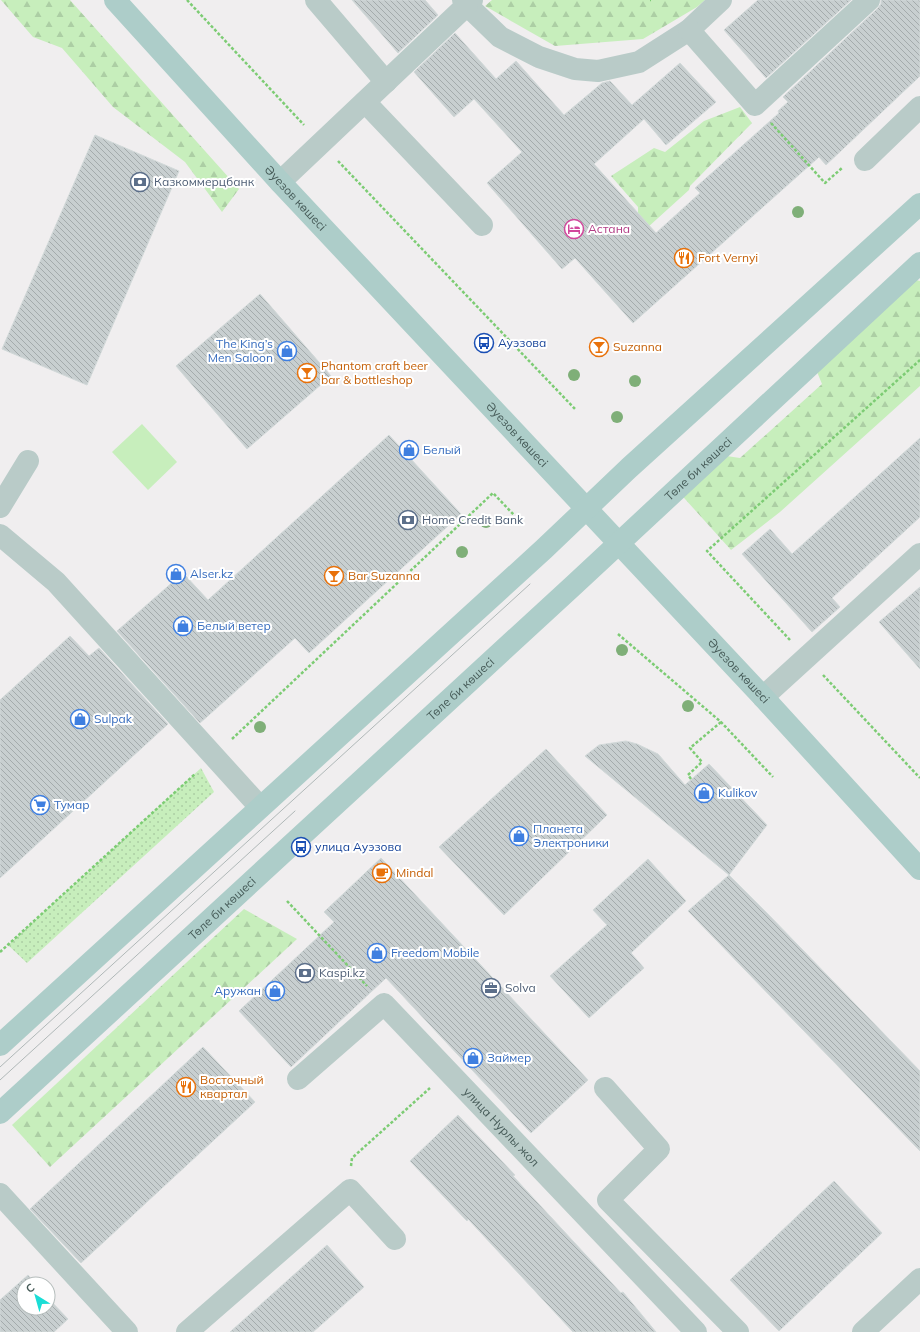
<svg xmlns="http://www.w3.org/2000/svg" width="920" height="1332" font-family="Mulish,sans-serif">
<defs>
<pattern id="grass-dots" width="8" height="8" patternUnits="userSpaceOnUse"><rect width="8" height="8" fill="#c7eebc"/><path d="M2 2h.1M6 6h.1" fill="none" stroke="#accea4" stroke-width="1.8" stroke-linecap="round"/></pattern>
<pattern id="forest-firs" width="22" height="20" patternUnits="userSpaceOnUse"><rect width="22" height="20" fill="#c7eebc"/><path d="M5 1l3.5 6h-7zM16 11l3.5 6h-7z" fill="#accea4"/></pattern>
<pattern id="building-back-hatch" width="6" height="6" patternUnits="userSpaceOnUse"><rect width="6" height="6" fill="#c8cfd0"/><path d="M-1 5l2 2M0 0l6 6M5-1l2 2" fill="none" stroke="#a4abac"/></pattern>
</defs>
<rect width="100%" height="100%" fill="#f0eeef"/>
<polygon fill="url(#grass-dots)" points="201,768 214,792 27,963 8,945"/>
<g fill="url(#forest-firs)">
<polygon points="1,0 70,0 239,189 222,212 185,162 113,107 62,48 33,37"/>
<polygon points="492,0 705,0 697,7 643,39 555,46 485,6"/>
<polygon points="740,107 752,123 690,186 689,190 647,228 638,217 638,207 611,176 654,148 665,152 704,121"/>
<polygon points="904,277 920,281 920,386 780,512 731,550 676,489 713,454 740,458 822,384 813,362"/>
<polygon points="244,909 297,939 50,1167 12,1125"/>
</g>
<polygon fill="#c7eebc" points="142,424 177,462 148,490 112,452"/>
<g fill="url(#building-back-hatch)" stroke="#d2d9d9">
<polygon points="352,0 425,0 438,15 398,53"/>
<polygon points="758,0 851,0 766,78 724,30"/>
<polygon points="881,0 920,0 920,76 826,165 819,157 633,323 575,258 562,269 487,183 522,152 474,99 454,117 414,72 455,33 496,79 516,61 564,115 602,83 610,81 632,105 680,63 716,102 666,145 644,119 594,164 656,233 700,193 695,188 779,113 778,111 788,102 783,97 877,9 881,4"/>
<polygon points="95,135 179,171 87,385 2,349"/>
<polygon points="260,294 331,376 247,449 176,366"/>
<polygon points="389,435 461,514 309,653 295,638 200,723 117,631 183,573 208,600"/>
<polygon points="920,438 920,517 832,598 840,607 812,632 742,554 770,529 792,554"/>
<polygon points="920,587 920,669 879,622"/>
<polygon points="70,636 89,656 99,648 168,724 0,878 0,700"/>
<polygon points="626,741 637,744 658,754 685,785 709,764 767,825 729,875 585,756 599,745"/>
<polygon points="546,749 607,815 504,915 439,847"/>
<polygon points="381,858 588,1080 531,1133 386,978 291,1067 239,1011 334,922 324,912"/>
<polygon points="648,859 686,901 631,953 644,968 589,1018 550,976 607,925 593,910"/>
<polygon points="729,875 766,912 920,1071 920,1151 688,911"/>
<polygon points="203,1047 255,1102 81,1263 30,1209"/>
<polygon points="458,1115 515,1175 513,1176 621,1293 623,1292 656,1332 573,1332 468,1219 467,1221 410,1161"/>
<polygon points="834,1181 882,1233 779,1331 730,1280"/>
<polygon points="327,1245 364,1287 313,1332 230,1332"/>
<polygon points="28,1275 35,1284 24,1284 24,1308 48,1308 48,1298 68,1319 54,1332 0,1332 0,1300"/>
</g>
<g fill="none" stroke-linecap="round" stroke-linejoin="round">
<g stroke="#7dcc74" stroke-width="2.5" stroke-dasharray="3 2" stroke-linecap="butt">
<polyline points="187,0 304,125"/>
<polyline points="650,0 651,0"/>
<polyline points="771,123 825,183 842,168"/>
<polyline points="338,161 575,409"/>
<polyline points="618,634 721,722 773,777"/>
<polyline points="790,640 707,551 920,360"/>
<polyline points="823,675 920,778"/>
<polyline points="232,739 493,493 514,515"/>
<polyline points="691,779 688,775 702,762 690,748 721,722"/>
<polyline points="287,901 367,986"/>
<polyline points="0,952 195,774"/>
<polyline points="351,1166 352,1158 430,1088"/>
</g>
<g stroke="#b9cbc8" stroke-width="22">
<polyline points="316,0 386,82"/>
<polyline points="472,0 467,5 500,37 539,57 575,69 598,71 639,62 689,30 721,0"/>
<polyline points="689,30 755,105 869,0"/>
<polyline points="365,102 482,225"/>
<polyline points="865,160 920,107"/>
<polyline points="280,182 467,5 463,0"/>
<polyline points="0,507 28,461"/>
<polyline points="0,535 56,582 260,807"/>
<polyline points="763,697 920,554"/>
<path id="s1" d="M298,1079L384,1004L696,1332"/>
<polyline points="605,1088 659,1149 608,1200 738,1332"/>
<polyline points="0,1194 127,1332"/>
<polyline points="187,1332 350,1190 395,1239"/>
<polyline points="863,1332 920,1279"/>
</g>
<g stroke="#adcdc9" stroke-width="22">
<path id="s2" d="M115,0L280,182L763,697L920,869"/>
<polyline points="0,1045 544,549 629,468 920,204"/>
<path id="s3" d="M0,1113L575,584L920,263"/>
</g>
<g stroke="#b0b8b8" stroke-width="1">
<polyline points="0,1067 530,584"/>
<polyline points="0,1080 295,811"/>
</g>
</g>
<g fill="#7faf78">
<circle cx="798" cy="212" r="6"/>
<circle cx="574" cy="375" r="6"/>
<circle cx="635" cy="381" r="6"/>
<circle cx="617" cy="417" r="6"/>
<circle cx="486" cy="522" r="6"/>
<circle cx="462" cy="552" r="6"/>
<circle cx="622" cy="650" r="6"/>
<circle cx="688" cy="706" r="6"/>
<circle cx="260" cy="727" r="6"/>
</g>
<defs>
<g id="bank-ring" transform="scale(1)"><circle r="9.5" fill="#fff" stroke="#5c6f8a" stroke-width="1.5"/><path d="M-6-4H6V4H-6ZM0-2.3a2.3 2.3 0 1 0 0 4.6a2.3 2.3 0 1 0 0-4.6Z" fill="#5c6f8a"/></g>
<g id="hotel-ring" transform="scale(1)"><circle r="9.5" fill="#fff" stroke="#d1479c" stroke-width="1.5"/><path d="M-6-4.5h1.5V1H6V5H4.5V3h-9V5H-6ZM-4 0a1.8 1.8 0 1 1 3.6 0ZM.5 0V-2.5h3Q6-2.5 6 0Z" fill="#d1479c"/></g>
<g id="restaurant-ring" transform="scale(1)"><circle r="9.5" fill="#fff" stroke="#e8710a" stroke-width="1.5"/><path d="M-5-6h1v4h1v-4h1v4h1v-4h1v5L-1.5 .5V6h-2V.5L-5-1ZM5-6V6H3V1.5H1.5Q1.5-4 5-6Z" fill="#e8710a"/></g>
<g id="bus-ring" transform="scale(1)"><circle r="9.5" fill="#fff" stroke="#1a4fb4" stroke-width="1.5"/><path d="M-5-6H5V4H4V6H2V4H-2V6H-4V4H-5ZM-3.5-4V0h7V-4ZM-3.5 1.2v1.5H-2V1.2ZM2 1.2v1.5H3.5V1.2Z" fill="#1a4fb4"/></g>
<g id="bar-ring" transform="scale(1)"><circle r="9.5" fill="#fff" stroke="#e8710a" stroke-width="1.5"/><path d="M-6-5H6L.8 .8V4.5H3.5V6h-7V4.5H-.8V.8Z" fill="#e8710a"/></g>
<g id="shop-ring" transform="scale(1)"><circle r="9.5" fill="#fff" stroke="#3f7fe0" stroke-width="1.5"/><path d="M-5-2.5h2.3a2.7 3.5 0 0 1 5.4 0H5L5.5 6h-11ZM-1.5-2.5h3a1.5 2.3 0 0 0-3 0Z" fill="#3f7fe0"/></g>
<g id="supermarket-ring" transform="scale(1)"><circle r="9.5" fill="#fff" stroke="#3f7fe0" stroke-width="1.5"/><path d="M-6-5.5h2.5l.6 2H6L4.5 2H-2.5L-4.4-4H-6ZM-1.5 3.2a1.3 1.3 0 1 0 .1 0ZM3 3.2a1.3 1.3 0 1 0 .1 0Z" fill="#3f7fe0"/></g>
<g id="cafe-ring" transform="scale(1)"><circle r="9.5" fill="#fff" stroke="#e8710a" stroke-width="1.5"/><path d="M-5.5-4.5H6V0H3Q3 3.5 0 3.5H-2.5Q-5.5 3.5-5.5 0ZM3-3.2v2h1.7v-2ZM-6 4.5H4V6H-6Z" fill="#e8710a"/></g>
<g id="office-ring" transform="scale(1)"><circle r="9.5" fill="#fff" stroke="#5c6f8a" stroke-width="1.5"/><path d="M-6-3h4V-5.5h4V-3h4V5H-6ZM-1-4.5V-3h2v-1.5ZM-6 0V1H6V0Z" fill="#5c6f8a"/></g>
</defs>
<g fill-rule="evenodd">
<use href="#bank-ring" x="140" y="182"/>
<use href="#hotel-ring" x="574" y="229"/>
<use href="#restaurant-ring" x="684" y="258"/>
<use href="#bus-ring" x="484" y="343"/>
<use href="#bar-ring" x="599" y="347"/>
<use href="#shop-ring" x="287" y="351"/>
<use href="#bar-ring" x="307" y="373"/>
<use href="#shop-ring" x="409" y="450"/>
<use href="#bank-ring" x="408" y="520"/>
<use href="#shop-ring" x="176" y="574"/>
<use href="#bar-ring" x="334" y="576"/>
<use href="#shop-ring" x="183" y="626"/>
<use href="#shop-ring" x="80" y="719"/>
<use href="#shop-ring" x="704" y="793"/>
<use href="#supermarket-ring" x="40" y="805"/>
<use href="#shop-ring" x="519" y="836"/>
<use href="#bus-ring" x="301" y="847"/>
<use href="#cafe-ring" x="382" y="873"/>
<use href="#shop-ring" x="377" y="953"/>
<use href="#bank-ring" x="305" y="973"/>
<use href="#office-ring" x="491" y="988"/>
<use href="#shop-ring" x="275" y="991"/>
<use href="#shop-ring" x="473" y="1058"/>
<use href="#restaurant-ring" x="186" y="1087"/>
</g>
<g text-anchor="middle" stroke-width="4" stroke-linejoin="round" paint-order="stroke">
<g font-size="12" fill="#4e5e75" stroke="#fff" text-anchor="start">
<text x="154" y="186">Казкоммерцбанк</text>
<text x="422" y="524">Home Credit Bank</text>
<text x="319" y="977">Kaspi.kz</text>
<text x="505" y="992">Solva</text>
</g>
<g font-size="12" fill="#465b58" stroke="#fff">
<text dy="4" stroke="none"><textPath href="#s2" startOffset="268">Әуезов көшесі</textPath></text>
<text dy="4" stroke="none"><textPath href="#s2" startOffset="592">Әуезов көшесі</textPath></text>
<text dy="4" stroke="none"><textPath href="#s3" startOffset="950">Төле би көшесі</textPath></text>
<text dy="4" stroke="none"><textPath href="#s2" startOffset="916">Әуезов көшесі</textPath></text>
<text dy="4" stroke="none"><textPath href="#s3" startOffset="626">Төле би көшесі</textPath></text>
<text dy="4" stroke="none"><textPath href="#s3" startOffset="302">Төле би көшесі</textPath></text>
<text dy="4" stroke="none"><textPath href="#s1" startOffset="284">улица Нурлы жол</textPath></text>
</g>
<g font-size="12" fill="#b23c85" stroke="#fff" text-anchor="start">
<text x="588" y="233">Астана</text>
</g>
<g font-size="12" fill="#c56008" stroke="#fff" text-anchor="start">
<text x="698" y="262">Fort Vernyi</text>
<text x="613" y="351">Suzanna</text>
<text x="321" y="370">Phantom craft beer<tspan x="321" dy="14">bar &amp; bottleshop</tspan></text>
<text x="348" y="580">Bar Suzanna</text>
<text x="396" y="877">Mindal</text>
<text x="200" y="1084">Восточный<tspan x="200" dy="14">квартал</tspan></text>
</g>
<g font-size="12" fill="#164399" stroke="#fff" text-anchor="start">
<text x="498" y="347">Ауэзова</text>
<text x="315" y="851">улица Ауэзова</text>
</g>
<g font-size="12" fill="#366cbe" stroke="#fff" text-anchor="start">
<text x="273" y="348" text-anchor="end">The King’s<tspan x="273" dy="14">Men Saloon</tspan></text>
<text x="423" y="454">Белый</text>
<text x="190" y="578">Alser.kz</text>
<text x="197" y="630">Белый ветер</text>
<text x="94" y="723">Sulpak</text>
<text x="718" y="797">Kulikov</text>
<text x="54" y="809">Тумар</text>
<text x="533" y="833">Планета<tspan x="533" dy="14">Электроники</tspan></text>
<text x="391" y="957">Freedom Mobile</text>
<text x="261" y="995" text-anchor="end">Аружан</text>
<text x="487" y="1062">Займер</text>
</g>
</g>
<g transform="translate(36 1296) rotate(323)"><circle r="19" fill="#ffffff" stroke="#b5bdbc"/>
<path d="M0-3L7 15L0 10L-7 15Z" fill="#1aded6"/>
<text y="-6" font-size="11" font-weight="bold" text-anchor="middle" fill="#465b58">С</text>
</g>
</svg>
